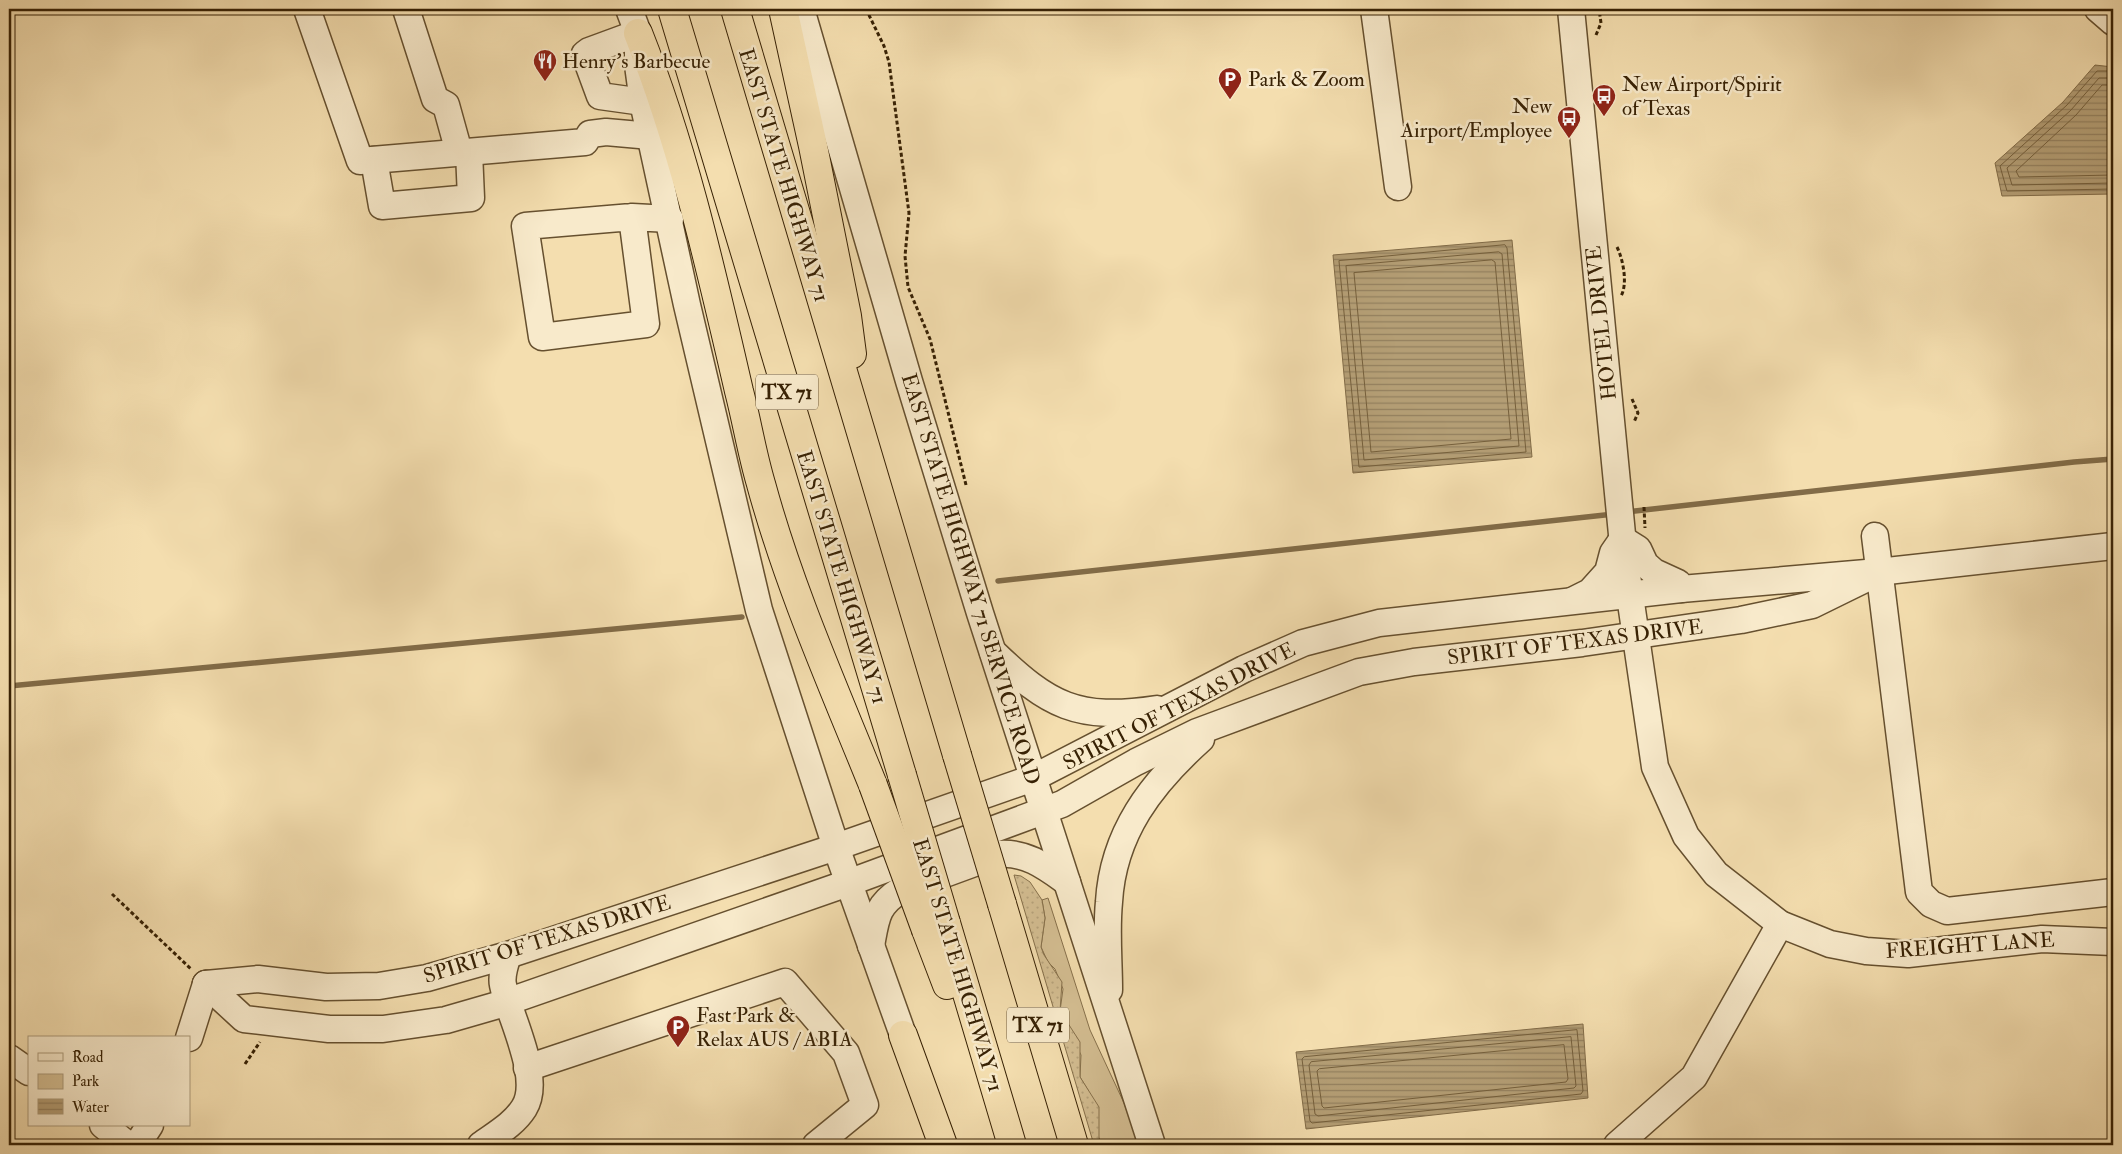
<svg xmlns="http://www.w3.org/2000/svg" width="2122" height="1154" font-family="'IM FELL Double Pica',serif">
<defs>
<pattern id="garden-dots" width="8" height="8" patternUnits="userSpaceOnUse" patternTransform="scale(1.25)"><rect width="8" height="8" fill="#d4be92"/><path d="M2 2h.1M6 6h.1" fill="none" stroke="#b7a37c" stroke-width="1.8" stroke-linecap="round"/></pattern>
<pattern id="water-rules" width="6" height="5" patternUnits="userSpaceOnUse" patternTransform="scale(1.25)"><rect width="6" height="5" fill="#b49e75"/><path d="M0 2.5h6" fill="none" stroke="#93805e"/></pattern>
</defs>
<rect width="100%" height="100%" fill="#f4deaf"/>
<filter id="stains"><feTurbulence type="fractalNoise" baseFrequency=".004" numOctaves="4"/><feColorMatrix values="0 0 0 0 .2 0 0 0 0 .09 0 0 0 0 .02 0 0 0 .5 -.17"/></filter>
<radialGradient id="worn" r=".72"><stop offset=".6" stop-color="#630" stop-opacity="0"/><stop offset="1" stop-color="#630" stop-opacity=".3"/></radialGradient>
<polygon fill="#d4be92" stroke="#86704b" points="1048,898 1090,1030 1124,1103 1139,1145 1101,1145 1100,1143 1088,1090 1080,1077 1081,1055 1060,1011 1063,989 1055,969 1048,962 1041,947 1045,918 1042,900"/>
<polygon fill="url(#garden-dots)" stroke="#86704b" points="1014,875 1021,876 1030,882 1042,900 1045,918 1041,947 1044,955 1062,982 1060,1011 1080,1042 1080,1077 1099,1107 1099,1138 1101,1145 1094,1145"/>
<g fill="url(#water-rules)" stroke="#826c48">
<polygon points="2095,65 2113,67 2113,194 2002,196 1995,163 2063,102"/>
<polygon points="1512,240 1532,457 1353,473 1333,255"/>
<polygon points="1583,1024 1588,1098 1306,1129 1296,1052"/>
</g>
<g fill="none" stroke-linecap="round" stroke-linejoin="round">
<g stroke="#76603c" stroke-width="1">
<polyline points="2113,71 2097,71 2067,105 2000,166 2007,191 2113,189"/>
<polyline points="2113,78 2099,78 2071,110 2007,168 2012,185 2113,183"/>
<polyline points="2113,85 2102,85 2076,115 2016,171 2019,177 2113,175"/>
<polygon points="1505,245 1507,248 1526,452 1359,467 1339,261"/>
<polygon points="1499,252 1502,254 1519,446 1364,460 1346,266"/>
<polygon points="1492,260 1495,262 1511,439 1371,452 1354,273"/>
<polygon points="1577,1030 1583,1091 1581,1094 1312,1123 1310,1121 1302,1059 1304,1057"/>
<polygon points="1571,1037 1576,1086 1574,1088 1318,1116 1315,1114 1309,1065 1311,1062"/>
<polygon points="1564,1045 1568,1079 1566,1082 1324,1108 1322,1106 1317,1071 1319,1069"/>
</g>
<g stroke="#826c48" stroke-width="5.5">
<polyline points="1626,512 2074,462 2113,459"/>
<polyline points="998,581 1614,514"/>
<polyline points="9,686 742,617"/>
</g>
<g stroke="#66502f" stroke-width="29">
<g id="minor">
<polyline points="307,9 360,161 585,142 590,134 606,132 651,136"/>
<polyline points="406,9 435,99 446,105 459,152"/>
<polyline points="629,9 638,33 638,65 643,102 687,305 759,610 836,847 903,1035"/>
<polyline points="801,9 909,381 980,613 1152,1145"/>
<polyline points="1374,9 1398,187"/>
<polyline points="1571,9 1624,555 1655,767 1686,836 1716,874 1780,924 1830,944 1866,951 1908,954 2042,939 2113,942"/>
<polyline points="2098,9 2113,22"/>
<polyline points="638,33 589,51 585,54 586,58 600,96 643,102"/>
<polyline points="374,160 382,206 471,198 469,152"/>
<polyline points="632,217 646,324 542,337 525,226 632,217 670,219"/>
<polyline points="1875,536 1919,892 1931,904 1947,911 2113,892"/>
<polyline points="1622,539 1638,549 1645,564 1654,572 1678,583 1681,589"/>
<polyline points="1574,600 1590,592 1608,572 1613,553 1622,540"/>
<path d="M993,652C1049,706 1077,721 1157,709"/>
<path d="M871,946C876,919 876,905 901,890L999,854C1027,852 1046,867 1067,882"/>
<polyline points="206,984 258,979 326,987 379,986 427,978 508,955 836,847 1033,778 1244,669 1303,643 1379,623 1681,589 1878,572 2113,546"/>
<polyline points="206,984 244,1019 329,1029 383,1029 446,1020 498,1005 848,883 1062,804 1136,762 1197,732 1359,672 1414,662 1582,643 1741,620 1812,605 1869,577"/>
<path d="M1109,990C1109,961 1106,931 1109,902C1113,833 1151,784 1201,739"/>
<polyline points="189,1038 206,984"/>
<polyline points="9,1058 29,1072"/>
<polyline points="527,1068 785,982 846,1053 865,1105 816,1145"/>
<polyline points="103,1125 128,1145"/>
<polyline points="137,1145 150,1125"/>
<path d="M481,1145C496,1134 514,1124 524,1108C543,1078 509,1016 503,985C501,976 505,964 508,955"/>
<polyline points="1617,1145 1694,1077 1780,924"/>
</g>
</g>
<g stroke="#372104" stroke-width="30">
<g id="highway">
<polyline points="672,9 902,775"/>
<polyline points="735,9 957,755"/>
<polyline points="783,9 813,146 847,316 852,354"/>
<path d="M638,33C684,149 711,270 739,391C747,422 752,454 761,484C789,587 833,686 873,785"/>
<polyline points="1002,904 1074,1145"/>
<polyline points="946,923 1012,1145"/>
<polyline points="926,930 947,985"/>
<polyline points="903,1035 943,1145"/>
</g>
</g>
<g stroke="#372104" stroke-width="3" stroke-dasharray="4 2.5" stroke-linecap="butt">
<polyline points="866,9 884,46 889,62 909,213 905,256 908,287 930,339 966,485"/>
<polyline points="1596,35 1601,23 1599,9"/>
<path d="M1617,247C1623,259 1628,284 1621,296"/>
<polyline points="1632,399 1638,413 1634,422"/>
<polyline points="1644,507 1645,528"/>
<polyline points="112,894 191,969"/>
<polyline points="245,1064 260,1042"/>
</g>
<use href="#minor" stroke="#f8eacb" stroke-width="26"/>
<use href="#highway" stroke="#f4deaf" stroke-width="28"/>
<g stroke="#372104" stroke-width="30" stroke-linecap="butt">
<g id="highway-bridge">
<polyline points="957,755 1002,904"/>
<polyline points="902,775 946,923"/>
<polyline points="873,785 926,930"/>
</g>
</g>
<use href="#highway-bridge" stroke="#f4deaf" stroke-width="28"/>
</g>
<defs>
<g id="restaurant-pin" transform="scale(1.25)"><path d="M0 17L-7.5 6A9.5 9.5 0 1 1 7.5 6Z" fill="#8f2418" stroke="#f8eacb"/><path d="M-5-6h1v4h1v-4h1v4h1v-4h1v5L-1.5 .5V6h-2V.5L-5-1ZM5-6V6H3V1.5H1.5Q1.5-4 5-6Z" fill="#fff"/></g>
<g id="parking-pin" transform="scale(1.25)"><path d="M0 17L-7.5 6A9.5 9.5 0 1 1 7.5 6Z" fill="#8f2418" stroke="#f8eacb"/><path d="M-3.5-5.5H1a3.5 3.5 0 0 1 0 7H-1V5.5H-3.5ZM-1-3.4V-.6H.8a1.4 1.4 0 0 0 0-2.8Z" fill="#fff"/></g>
<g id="bus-pin" transform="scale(1.25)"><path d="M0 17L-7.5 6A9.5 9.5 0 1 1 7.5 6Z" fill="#8f2418" stroke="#f8eacb"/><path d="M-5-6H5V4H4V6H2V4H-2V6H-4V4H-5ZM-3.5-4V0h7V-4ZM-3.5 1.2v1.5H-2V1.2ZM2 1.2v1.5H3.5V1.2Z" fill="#fff"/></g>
</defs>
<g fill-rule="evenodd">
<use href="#restaurant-pin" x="545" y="61"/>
<use href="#parking-pin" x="1230" y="79"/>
<use href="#bus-pin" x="1604" y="96"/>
<use href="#bus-pin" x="1569" y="118"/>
<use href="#parking-pin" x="678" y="1027"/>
</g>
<g text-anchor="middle" stroke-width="5" stroke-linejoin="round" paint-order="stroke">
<g fill="#f8eacb" stroke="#715d40" stroke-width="1">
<rect x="756" y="374.5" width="62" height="35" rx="4"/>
<rect x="1007" y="1007.5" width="62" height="35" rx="4"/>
</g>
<g font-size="20" font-weight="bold" fill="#372104">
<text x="787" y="399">TX 71</text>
<text x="1038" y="1032">TX 71</text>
</g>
<g font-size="21" fill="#372104" stroke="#f8eacb" text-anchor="start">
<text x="562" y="68">Henry's Barbecue</text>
<text x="1248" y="86">Park &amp; Zoom</text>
<text x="1622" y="91">New Airport/Spirit<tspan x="1622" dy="24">of Texas</tspan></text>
<text x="1552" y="113" text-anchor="end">New<tspan x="1552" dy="24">Airport/Employee</tspan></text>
<text x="696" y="1022">Fast Park &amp;<tspan x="696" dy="24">Relax AUS / ABIA</tspan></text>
</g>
<g font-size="21" fill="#372104" stroke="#f8eacb">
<text transform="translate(784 175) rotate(73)" y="7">EAST STATE HIGHWAY 71</text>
<text transform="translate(1601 323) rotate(-96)" y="7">HOTEL DRIVE</text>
<text transform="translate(842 577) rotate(73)" y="7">EAST STATE HIGHWAY 71</text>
<text transform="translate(971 579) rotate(73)" y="7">EAST STATE HIGHWAY 71 SERVICE ROAD</text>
<text transform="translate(1575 642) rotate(-7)" y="7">SPIRIT OF TEXAS DRIVE</text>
<text transform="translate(1179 706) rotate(-27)" y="7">SPIRIT OF TEXAS DRIVE</text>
<text transform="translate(547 939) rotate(-17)" y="7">SPIRIT OF TEXAS DRIVE</text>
<text transform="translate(1970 945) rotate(-4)" y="7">FREIGHT LANE</text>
<text transform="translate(958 965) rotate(73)" y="7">EAST STATE HIGHWAY 71</text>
</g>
</g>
<rect width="2122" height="1154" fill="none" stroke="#f4deaf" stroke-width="30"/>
<rect x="10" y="10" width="2102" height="1134" fill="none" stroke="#372104" stroke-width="2.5"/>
<rect x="15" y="15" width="2092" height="1124" fill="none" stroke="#372104"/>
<rect x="28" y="1036" width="162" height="90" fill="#f8eacb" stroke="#ab9a7b"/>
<rect x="38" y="1053" width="25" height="8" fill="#f8eacb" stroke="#ab9a7b"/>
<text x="72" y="1062" font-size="15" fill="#372104">Road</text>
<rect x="38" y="1074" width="25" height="15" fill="#d4be92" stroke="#ab9a7b"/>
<text x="72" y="1086" font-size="15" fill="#372104">Park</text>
<rect x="38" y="1099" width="25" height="15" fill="url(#water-rules)" stroke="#ab9a7b"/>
<text x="72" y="1112" font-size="15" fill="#372104">Water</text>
<rect width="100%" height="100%" filter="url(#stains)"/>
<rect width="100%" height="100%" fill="url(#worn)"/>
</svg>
